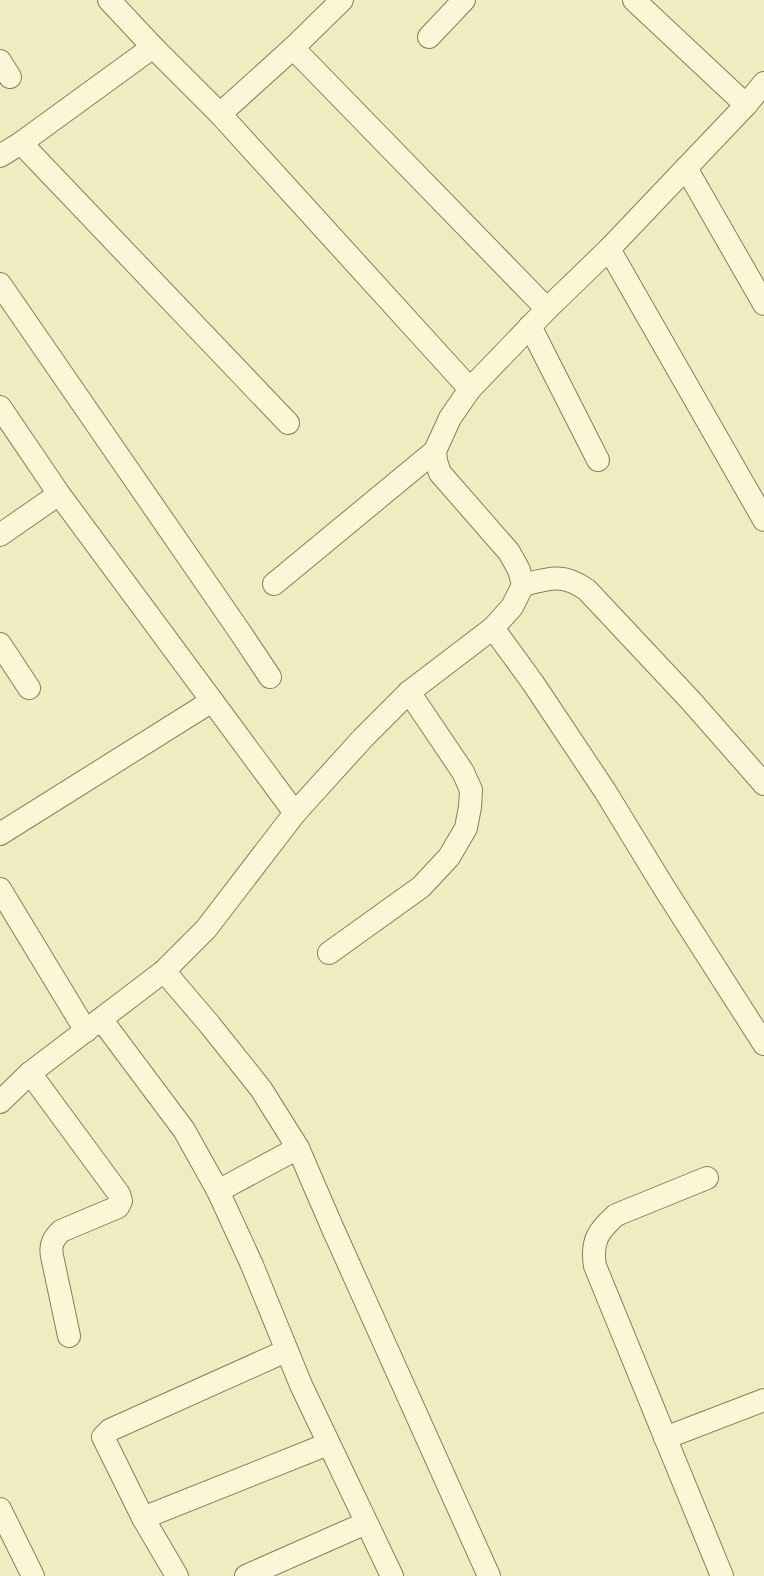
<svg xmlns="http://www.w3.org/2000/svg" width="764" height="1576" font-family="'IBM Plex Serif',serif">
<rect width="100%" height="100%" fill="#f0ebc1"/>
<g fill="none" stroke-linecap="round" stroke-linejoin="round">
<g stroke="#8b7d58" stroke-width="24">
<g id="street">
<polyline points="109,0 153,47 220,114 470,389"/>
<polyline points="634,0 746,105"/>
<polyline points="429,37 464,0"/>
<polyline points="293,48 547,309"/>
<polyline points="0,61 10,77"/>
<polyline points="220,114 293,48 342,0"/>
<polyline points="21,143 288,423"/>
<polyline points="0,156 21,143 153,47"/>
<polyline points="686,168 764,304"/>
<polyline points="609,249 764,520"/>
<polyline points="0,284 240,632 270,677"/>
<polyline points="530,326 598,460"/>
<polyline points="0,407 59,494 295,813"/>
<polyline points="0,535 59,494"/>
<polyline points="274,584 435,451"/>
<path d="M523,585C550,578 563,573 587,590L692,702L764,784"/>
<polyline points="493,628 533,683 605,791 663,886 764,1044"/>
<polyline points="0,644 29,688"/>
<polyline points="0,834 212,701"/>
<polyline points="0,889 86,1031"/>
<polyline points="329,953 421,887 449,857 466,828 470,807 471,790 463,772 409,692"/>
<polyline points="164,971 210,1025 261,1089 298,1148 333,1229 489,1576"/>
<polyline points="101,1019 184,1130 218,1191 252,1265 301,1385 392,1576"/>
<path d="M30,1073L119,1194L121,1201L118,1207L61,1231C53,1239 50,1245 52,1256L69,1336"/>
<polyline points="0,1102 30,1073 164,971 206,929 295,813 363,738 409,692 493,628 512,607 523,585 519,570 509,552 440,473 436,461 435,451 450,418 470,389 547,309 609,249 746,105 764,83"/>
<path d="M707,1178L616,1215C598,1231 591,1241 595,1266L722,1576"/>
<polyline points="218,1191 298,1148"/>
<polyline points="665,1438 764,1400"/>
<polyline points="0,1509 33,1576"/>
<polyline points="143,1518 328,1444"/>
<polyline points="177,1576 143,1518 103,1437 110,1430 286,1351"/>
<polyline points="246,1576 366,1523"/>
</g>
</g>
<use href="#street" stroke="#fbf6d5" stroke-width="22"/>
</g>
</svg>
